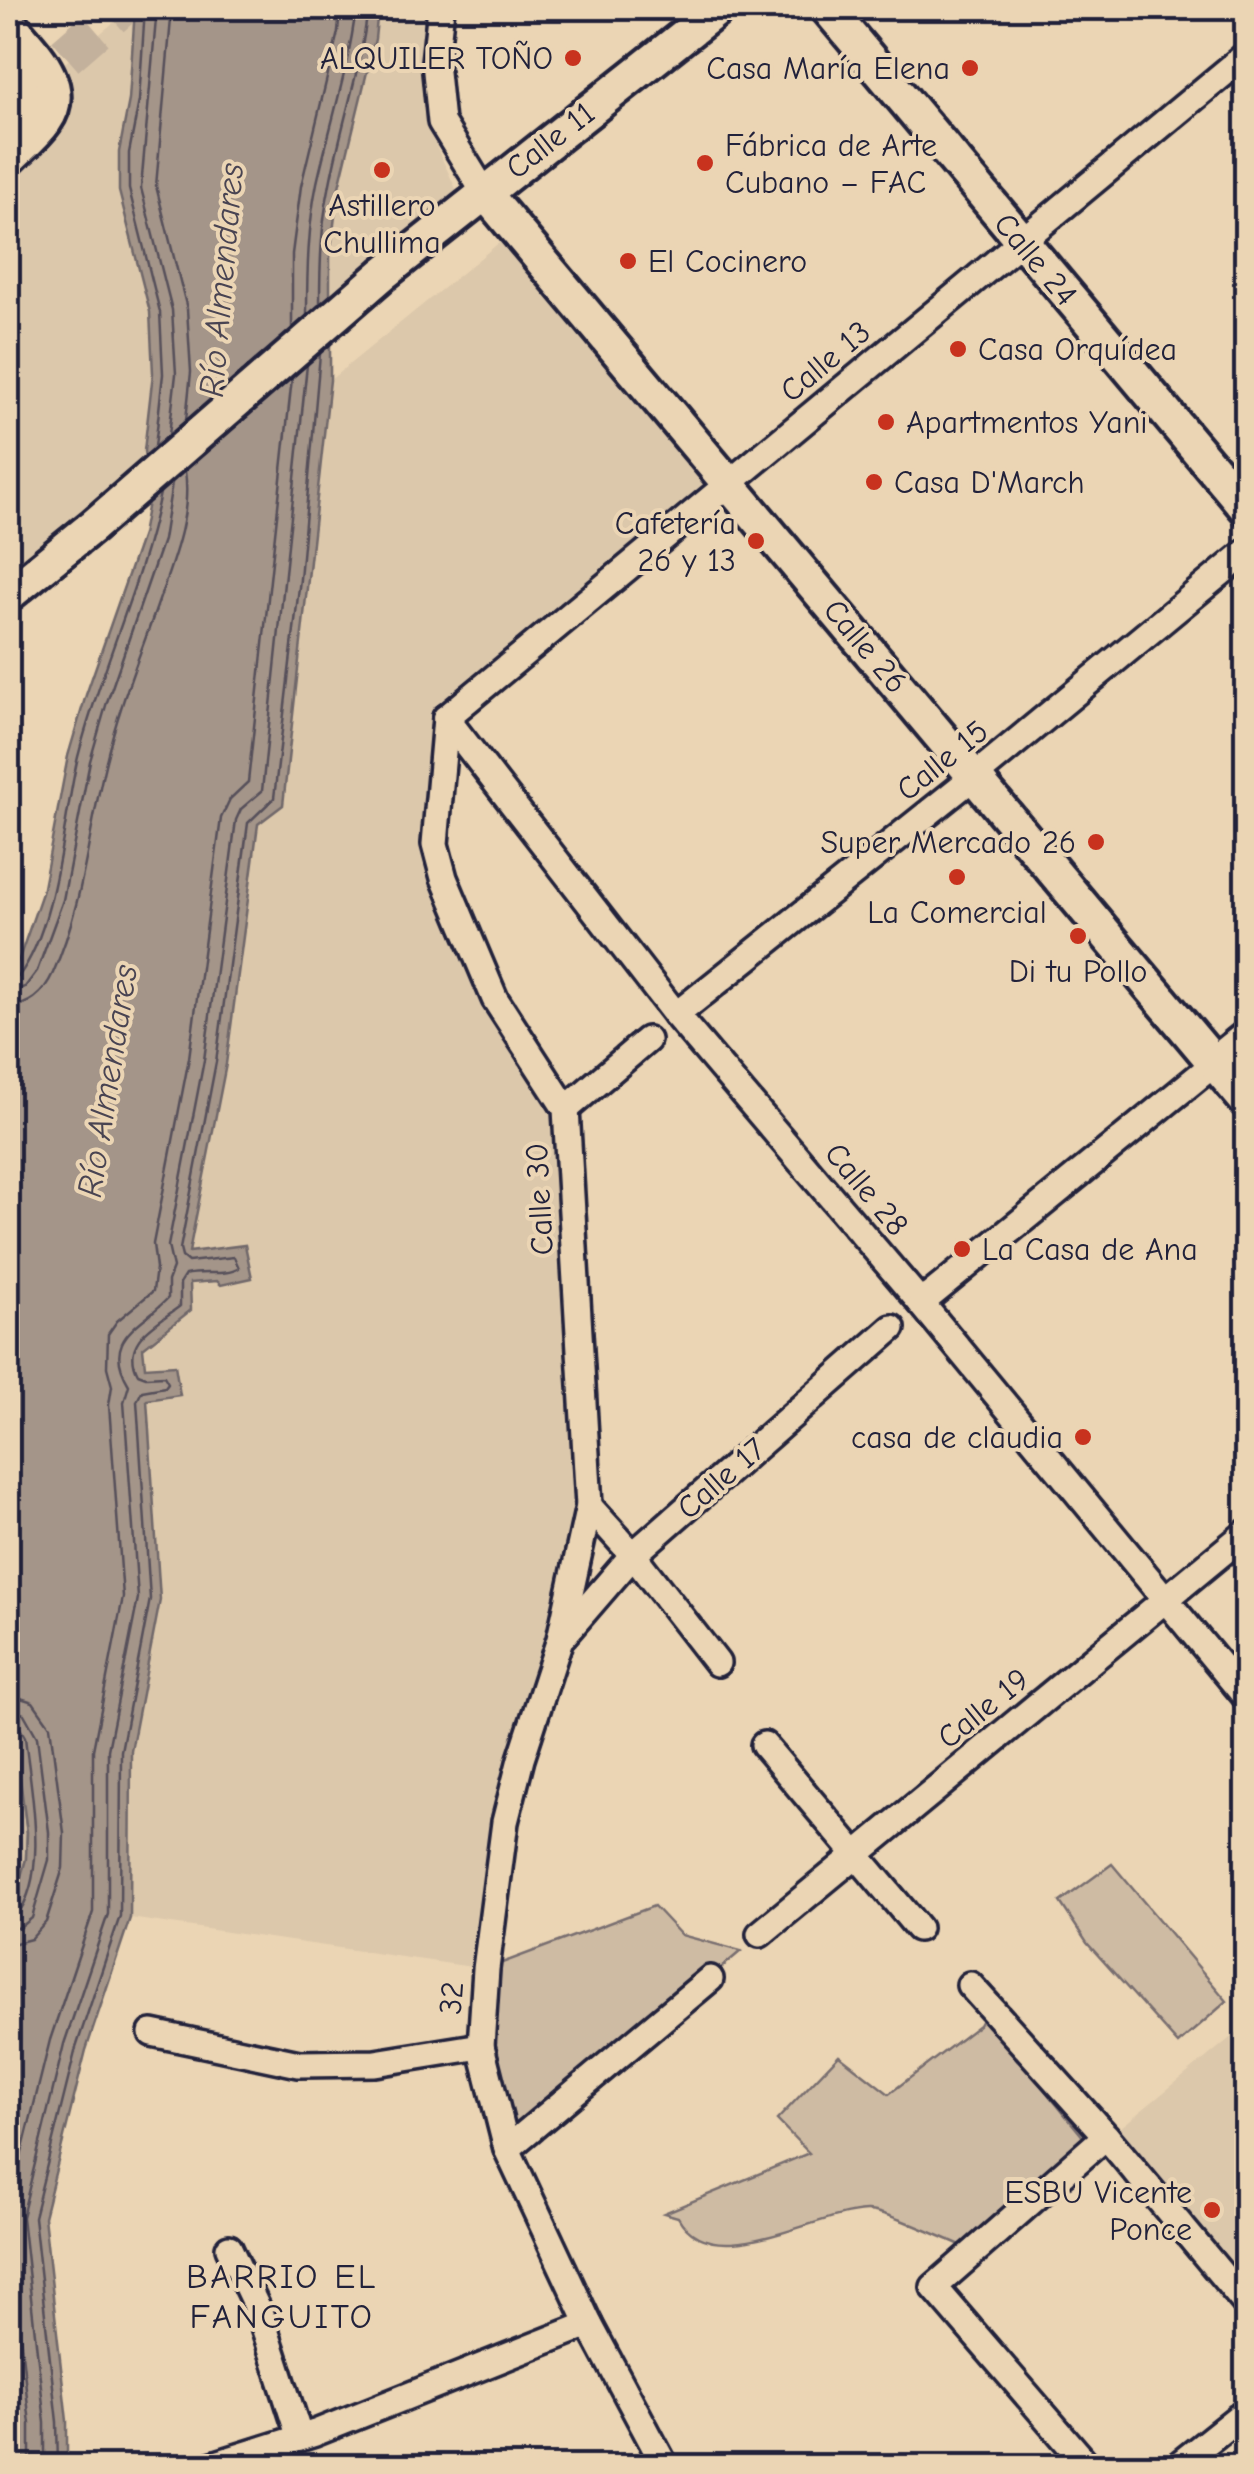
<svg xmlns="http://www.w3.org/2000/svg" width="1254" height="2474" font-family="'Comic Neue',sans-serif">
<rect width="100%" height="100%" fill="#ebd5b4"/>
<filter id="ink" filterUnits="userSpaceOnUse"><feTurbulence type="fractalNoise" baseFrequency=".01" numOctaves="2"/><feDisplacementMap in="SourceGraphic" scale="20" xChannelSelector="R" yChannelSelector="G"/><feConvolveMatrix kernelMatrix="1 2 1 2 8 2 1 2 1" color-interpolation-filters="sRGB"/></filter>
<g filter="url(#ink)">
<g fill="#dcc8ab">
<polygon points="131,8 135,8 129,100 119,152 119,191 150,312 153,373 144,451 150,491 21,584 8,569 8,155 48,77"/>
<polygon points="378,8 433,8 422,78 429,131 457,191 396,247 330,295 330,257 338,191 375,39"/>
<polygon points="516,229 729,484 446,718 444,878 566,1109 589,1506 521,1759 486,1969 130,1918 131,1751 160,1600 147,1400 180,1395 144,1367 143,1348 191,1310 190,1283 251,1278 189,1253 226,1064 258,823 283,805 330,380"/>
<polygon points="1245,2026 1246,2027 1246,2283 1109,2137"/>
</g>
<g fill="#cebba3" stroke="#786e6f" stroke-width="2.5">
<polygon points="8,1723 15,1740 27,1832 26,1859 8,1922"/>
<polygon points="1112,1864 1227,2001 1178,2044 1087,1943 1060,1902"/>
<polygon points="654,1906 681,1935 741,1951 507,2149 481,2046 486,1969"/>
<path d="M984,2016L1084,2138L961,2245C941,2237 884,2210 866,2211C813,2213 711,2278 678,2217L664,2213L809,2153L777,2120L839,2055L889,2094L979,2025Z"/>
</g>
<polygon fill="#a49589" stroke="#70676a" stroke-width="2.5" points="135,8 378,8 375,39 338,191 330,257 330,380 283,805 258,824 226,1064 189,1252 245,1245 252,1278 221,1285 217,1281 190,1283 191,1310 143,1348 145,1367 175,1365 180,1395 147,1400 160,1600 131,1751 130,1918 86,2050 44,2217 67,2421 67,2466 8,2466 8,1922 26,1859 27,1832 15,1740 8,1723 8,976 19,959 42,893 68,756 86,695 142,535 150,491 144,451 153,373 150,312 119,191 119,152 129,100"/>
<g fill="none" stroke-linecap="round" stroke-linejoin="round">
<g stroke="#56505a" stroke-width="2.5">
<polyline points="145,8 139,101 129,153 129,189 160,312 163,374 155,447"/>
<polyline points="157,8 141,188 172,310 176,374 169,435"/>
<polyline points="172,8 156,186 187,309 191,372 186,420"/>
<path d="M320,304C320,265 321,227 329,189C340,128 361,69 368,8"/>
<path d="M307,315C307,271 308,226 317,183C330,125 349,66 356,8"/>
<polyline points="292,328 292,254 301,186 338,32 340,8"/>
<path d="M8,980L18,977C57,927 63,819 78,757C101,667 142,584 160,493"/>
<polyline points="8,992 25,987 37,971 63,900 90,761 107,702 163,540 172,483"/>
<path d="M8,1007C30,1006 44,993 53,973C83,906 88,835 105,765C117,713 137,662 155,612C170,567 192,519 185,471"/>
<polyline points="8,1694 33,1702 50,1726 64,1833 63,1868 46,1922 31,1939 8,1945"/>
<polyline points="8,1709 24,1714 37,1737 49,1832 49,1860 32,1918 21,1927 8,1930"/>
<path d="M8,1722L18,1725L25,1737C30,1785 50,1876 16,1916L8,1917"/>
<polyline points="8,2209 50,2040 93,1912 93,1750 123,1597 109,1405 112,1386 107,1367 108,1334 117,1321 153,1291 156,1268 153,1244 189,1058 221,818 230,799 248,782 292,378"/>
<polyline points="8,2229 30,2424 30,2466"/>
<path d="M45,2466V2423L22,2217L64,2044L108,1914V1750L138,1598L124,1402L129,1385C100,1337 142,1326 168,1298V1281L173,1268L168,1246L204,1060L236,820L241,809L262,791L307,365"/>
<path d="M58,2466L57,2422L34,2217L76,2048L120,1916L121,1751L150,1599L137,1401L142,1391L165,1387L168,1383L164,1376L146,1377L138,1374C120,1340 157,1324 180,1306V1283L185,1275C203,1270 225,1277 239,1268L234,1257L188,1262L182,1257L180,1249L216,1062L248,823L274,798L300,579L320,354"/>
</g>
<polyline stroke="#c3b19c" stroke-width="40" stroke-dasharray="40 20" stroke-linecap="butt" points="20,95 120,8"/>
<g stroke="#22223b" stroke-width="32">
<g id="minor">
<polyline points="441,8 435,62 441,122 484,192"/>
<polyline points="446,718 435,844 444,878 495,999 566,1109 589,1506 560,1639 521,1759 505,1822 486,1969 481,2046 507,2149 589,2324 665,2466"/>
<polyline points="446,718 676,1015 921,1303 1246,1697"/>
<polyline points="446,718 1246,55"/>
<polyline points="676,1015 976,775 1246,552"/>
<polyline points="566,1109 647,1040"/>
<polyline points="921,1303 1215,1063"/>
<polyline points="589,1506 633,1555 717,1663"/>
<polyline points="564,1635 633,1555 892,1328"/>
<polyline points="764,1745 918,1928"/>
<polyline points="760,1934 1246,1533"/>
<polyline points="970,1985 1106,2136 1246,2304"/>
<polyline points="152,2033 299,2064 375,2063 481,2046"/>
<polyline points="507,2149 710,1979"/>
<polyline points="229,2248 260,2314 300,2438"/>
<polyline points="210,2466 315,2433 589,2324"/>
<polyline points="1088,2466 934,2287 1106,2136"/>
<polyline points="1177,2466 1246,2411"/>
</g>
</g>
<g stroke="#22223b" stroke-width="40">
<g id="tertiary">
<polyline points="827,8 1246,508"/>
<polyline points="484,192 1246,1101"/>
<polyline points="8,595 93,526 383,274 719,8"/>
<polyline points="1215,1063 1246,1038"/>
</g>
</g>
<g stroke="#22223b" stroke-width="48">
<g id="primary">
<path d="M8,28C27,52 66,85 42,119C33,132 19,143 8,154"/>
<polyline points="8,105 20,95"/>
</g>
</g>
<use href="#minor" stroke="#ebd5b4" stroke-width="25"/>
<use href="#tertiary" stroke="#ebd5b4" stroke-width="32"/>
<use href="#primary" stroke="#ebd5b4" stroke-width="40"/>
</g>
</g>
<g fill="#c8321e" stroke="#ebd5b4" stroke-width="4">
<circle cx="573" cy="58" r="10"/>
<circle cx="970" cy="68" r="10"/>
<circle cx="705" cy="163" r="10"/>
<circle cx="382" cy="170" r="10"/>
<circle cx="628" cy="261" r="10"/>
<circle cx="958" cy="349" r="10"/>
<circle cx="886" cy="422" r="10"/>
<circle cx="874" cy="482" r="10"/>
<circle cx="756" cy="541" r="10"/>
<circle cx="1096" cy="842" r="10"/>
<circle cx="957" cy="877" r="10"/>
<circle cx="1078" cy="936" r="10"/>
<circle cx="962" cy="1249" r="10"/>
<circle cx="1083" cy="1437" r="10"/>
<circle cx="1212" cy="2210" r="10"/>
</g>
<g text-anchor="middle" stroke-width="8" stroke-linejoin="round" paint-order="stroke">
<g font-size="32" fill="#22223b" stroke="#ebd5b4" text-anchor="end">
<text x="553" y="69">ALQUILER TOÑO</text>
<text x="950" y="79">Casa María Elena</text>
<text x="725" y="156" text-anchor="start">Fábrica de Arte<tspan x="725" dy="37">Cubano – FAC</tspan></text>
<text x="382" y="216" text-anchor="middle">Astillero<tspan x="382" dy="37">Chullima</tspan></text>
<text x="648" y="272" text-anchor="start">El Cocinero</text>
<text x="978" y="360" text-anchor="start">Casa Orquídea</text>
<text x="906" y="433" text-anchor="start">Apartmentos Yani</text>
<text x="894" y="493" text-anchor="start">Casa D'March</text>
<text x="736" y="534">Cafetería<tspan x="736" dy="37">26 y 13</tspan></text>
<text x="1076" y="853">Super Mercado 26</text>
<text x="957" y="923" text-anchor="middle">La Comercial</text>
<text x="1078" y="982" text-anchor="middle">Di tu Pollo</text>
<text x="982" y="1260" text-anchor="start">La Casa de Ana</text>
<text x="1063" y="1448">casa de claudia</text>
<text x="1192" y="2203">ESBU Vicente<tspan x="1192" dy="37">Ponce</tspan></text>
</g>
<g font-size="32" fill="#22223b" stroke="#ebd5b4">
<text transform="translate(550 140) rotate(-38)" y="11">Calle 11</text>
<text transform="translate(1036 259) rotate(50)" y="11">Calle 24</text>
<text transform="translate(825 361) rotate(-40)" y="11">Calle 13</text>
<text transform="translate(866 646) rotate(50)" y="11">Calle 26</text>
<text transform="translate(942 760) rotate(-39)" y="11">Calle 15</text>
<text transform="translate(867 1189) rotate(50)" y="11">Calle 28</text>
<text transform="translate(539 1199) rotate(-93)" y="11">Calle 30</text>
<text transform="translate(721 1478) rotate(-41)" y="11">Calle 17</text>
<text transform="translate(983 1708) rotate(-39)" y="11">Calle 19</text>
<text transform="translate(451 1998) rotate(-86)" y="11">32</text>
</g>
<g font-size="35" font-style="italic" fill="#494452" stroke="#ebd5b4">
<text transform="translate(221 280) rotate(-85)" y="12">Río Almendares</text>
<text transform="translate(107 1081) rotate(-81)" y="12">Río Almendares</text>
</g>
<g font-size="35" letter-spacing="2.5" fill="#22223b" stroke="#ebd5b4">
<text x="282" y="2288">BARRIO EL<tspan x="282" dy="40">FANGUITO</tspan></text>
</g>
</g>
<rect width="1254" height="2474" fill="none" stroke="#ebd5b4" stroke-width="40"/>
<rect x="20" y="20" width="1214" height="2434" fill="none" stroke="#22223b" stroke-width="4" filter="url(#ink)"/>
</svg>
